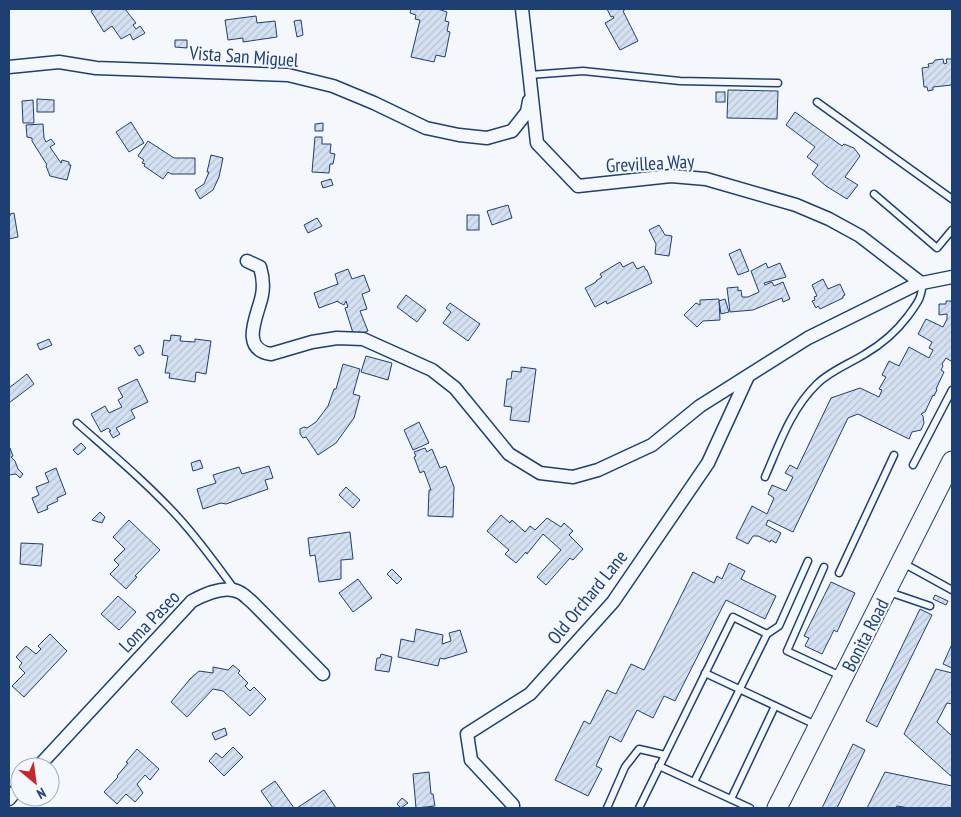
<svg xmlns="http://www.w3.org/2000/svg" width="961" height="817" font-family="'PT Sans Narrow',sans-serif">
<defs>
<pattern id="building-hatch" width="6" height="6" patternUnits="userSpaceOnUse" patternTransform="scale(1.25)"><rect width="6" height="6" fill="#d5e0f0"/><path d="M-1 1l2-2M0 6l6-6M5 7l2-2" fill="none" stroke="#b6c1d1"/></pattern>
</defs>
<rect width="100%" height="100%" fill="#f4f7fb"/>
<g fill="url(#building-hatch)" stroke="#1d3f73">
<polygon points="94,9 125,9 136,23 133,25 136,29 140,26 145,33 133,40 130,34 121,39 112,26 104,32 91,11"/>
<polygon points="411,9 438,9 447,12 445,21 449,22 447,31 450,32 445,57 436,55 434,62 411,57 420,20 415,19 416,15 410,13"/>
<polygon points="607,9 626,9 623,11 638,41 620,50 605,23 614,18 613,16 611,17"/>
<polygon points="256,16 257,23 275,21 277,37 243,42 243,38 228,40 225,20"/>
<polygon points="301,20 303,35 297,37 294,21"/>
<polygon points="175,40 187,40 187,48 175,47"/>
<polygon points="943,59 944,64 947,63 946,59 952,59 952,85 933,87 933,90 928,91 927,87 924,87 922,68 929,67 928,64 933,63 935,60"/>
<polygon points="728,90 778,91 777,119 727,118"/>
<rect x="716" y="92" width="9" height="10"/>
<polygon points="37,99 54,100 54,112 37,112"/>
<polygon points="33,100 34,123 23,123 22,101"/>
<polygon points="795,112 842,146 844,144 854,148 860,156 845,177 858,185 847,199 826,186 812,174 818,165 807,157 815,147 786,125"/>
<polygon points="131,122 144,143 129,152 116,132"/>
<polygon points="323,123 323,131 315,131 315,124"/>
<polygon points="43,124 44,138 46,142 51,139 55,144 50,147 61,163 62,160 69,162 69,165 71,165 67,180 50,176 46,166 47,165 32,141 32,138 27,137 26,125"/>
<polygon points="315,137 322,137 322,144 331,144 330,153 335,154 333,164 330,164 329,173 312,172"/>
<polygon points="148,141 174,158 195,158 195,174 171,174 168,172 163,179 144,166 145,164 142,163 144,160 138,156"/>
<polygon points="211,155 223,158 219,177 213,190 200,199 195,190 204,184 209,172 207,172"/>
<polygon points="331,179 333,185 323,188 321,182"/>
<polygon points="508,205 512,218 492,225 487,211"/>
<polygon points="14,213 18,237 9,239 9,216 10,216 10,214"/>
<rect x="467" y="215" width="12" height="15"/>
<polygon points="317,218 322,226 308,233 304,225"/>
<polygon points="659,225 665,235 672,236 669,256 655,254 656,244 649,230"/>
<polygon points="740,249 749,271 738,275 729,254"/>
<polygon points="620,262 623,267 633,262 637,269 644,266 646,270 647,270 652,283 607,304 606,301 595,307 585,288 596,282 596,281 602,277 600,274"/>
<polygon points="766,263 768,268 780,263 786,277 764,283 765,285 772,282 774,286 783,282 790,299 783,302 782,298 753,310 730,312 727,288 738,287 738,291 741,290 742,297 748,297 759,292 751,271"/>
<polygon points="348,269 352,279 364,275 370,291 362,294 367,309 360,311 368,331 354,336 345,308 348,307 346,301 344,305 338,302 338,301 319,308 314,293 338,284 335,274"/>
<polygon points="823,279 828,289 840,284 845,295 843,296 843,298 820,309 818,306 816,308 812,301 815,300 814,297 817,296 812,285"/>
<polygon points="406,295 426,310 417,322 397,307"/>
<polygon points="719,299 720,320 703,321 697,327 684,315 696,303 700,305 700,300"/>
<polygon points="725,299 729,312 721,314 719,301"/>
<polygon points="946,301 952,301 952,359 951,361 946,358 942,364 943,366 941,370 944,372 936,389 937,390 934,396 933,395 925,412 921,414 923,416 924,423 921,430 912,432 909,439 858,414 848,418 793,532 768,520 766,525 781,533 776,543 771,540 770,542 758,536 753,536 748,544 736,538 752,506 767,514 774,498 768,494 772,485 786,491 793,477 785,473 790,465 797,469 831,398 860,388 879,397 882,390 879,389 886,377 882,375 889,361 899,366 909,347 929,358 933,350 929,348 932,342 918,334 926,319 943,327 947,319 947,314 939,315 939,304 946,304"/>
<polygon points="450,303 480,324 468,341 443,323 451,312 446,308"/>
<polygon points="171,335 181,336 180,341 195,342 195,339 211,341 206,374 196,372 195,382 169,378 170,373 165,373 168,356 162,355 164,340 170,341"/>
<polygon points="49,339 52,345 40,350 37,344"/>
<polygon points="140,345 144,353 139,356 134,348"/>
<polygon points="366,356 392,363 388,380 361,372"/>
<polygon points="343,364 360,369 353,394 360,396 354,418 336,443 318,455 306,437 303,438 300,434 300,429 304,427 307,428 316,422 328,406 334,389 336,389"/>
<polygon points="521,367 536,369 529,422 510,420 512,407 504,406 507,379 511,379 512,371 521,372"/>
<polygon points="27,374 34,384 9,403 9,388"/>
<polygon points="137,379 148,402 131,410 135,418 116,428 120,434 113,438 109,431 111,431 108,428 101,432 91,414 105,406 109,413 122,407 118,400 123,397 118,388"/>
<polygon points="419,422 429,443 413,450 404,430"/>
<polygon points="81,443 86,448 78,455 73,450"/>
<polygon points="10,448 13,456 11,457 15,461 18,469 23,474 20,478 16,474 9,475"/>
<polygon points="425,448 427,452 432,449 440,468 446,466 454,487 453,517 428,516 429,490 431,490 424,471 420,473 414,457 416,456 414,452"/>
<polygon points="200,460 203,468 193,471 191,463"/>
<polygon points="269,466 273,478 265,480 268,489 226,504 221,503 203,509 197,489 216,483 213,475 239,467 242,474"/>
<polygon points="56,468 66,494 57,498 58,501 47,506 48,509 38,513 32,498 39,495 36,487 49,482 45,473"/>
<polygon points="346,487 360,500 353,508 339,495"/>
<polygon points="100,512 105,517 102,523 92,520"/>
<polygon points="501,515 510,523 512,520 525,532 530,526 535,530 547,518 561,527 564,523 573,531 569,535 583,549 573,560 570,558 546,585 537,577 561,550 543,534 527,554 526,552 516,563 505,554 509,550 487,531"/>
<polygon points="129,520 160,550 135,576 137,577 126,589 110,574 119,565 114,560 125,549 113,537"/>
<polygon points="350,532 353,559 341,560 341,579 319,582 315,555 310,556 308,538"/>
<polygon points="21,543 43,544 41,566 20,564"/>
<polygon points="729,563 745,571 741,579 776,596 765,619 726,600 675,701 664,696 653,718 637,710 621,742 610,736 596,766 602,769 588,796 555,780 584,721 590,724 607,690 616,694 631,664 644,670 693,572 714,583 717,576 722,579"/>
<polygon points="392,569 402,579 397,584 387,574"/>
<polygon points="358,579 372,598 353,612 339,593"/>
<polygon points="831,582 855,593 837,632 834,630 822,654 805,646 809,638 804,636"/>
<polygon points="935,595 948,601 946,605 933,599"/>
<polygon points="118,596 136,612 119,630 101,614"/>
<polygon points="920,609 932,615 877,727 866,721"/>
<polygon points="416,629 443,635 442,644 451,641 449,633 460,630 467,652 444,659 440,658 438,666 398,657 401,639 414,642"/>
<polygon points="50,634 67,651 24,697 12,686 25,673 19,667 22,663 16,657 26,646 36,654 41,649 38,646"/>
<polygon points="952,644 952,668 943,664"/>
<polygon points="381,654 392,657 389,672 375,670 377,658 380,658"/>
<polygon points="233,665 240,671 238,673 248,683 245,686 250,691 254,687 266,699 250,716 223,691 213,689 187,717 171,702 190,679 199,671 213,673 213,667 228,670"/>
<polygon points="936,669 952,673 952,704 947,703 937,722 952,736 952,777 904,734"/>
<polygon points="225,728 227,735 215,740 212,733"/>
<polygon points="853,744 865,750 837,808 822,808"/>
<polygon points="233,747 243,757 224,776 209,761 216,753 222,758"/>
<polygon points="137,749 159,769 150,780 145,775 137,784 143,793 135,802 126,794 117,804 104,792 118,777 117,776 128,763 126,762"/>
<polygon points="429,772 431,794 433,794 435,806 416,808 413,774"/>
<polygon points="885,772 952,786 952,808 909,808 897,806 895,808 867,808"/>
<polygon points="275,781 294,808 273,808 261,791"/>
<polygon points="324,790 336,808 297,808"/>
<polygon points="402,798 408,803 401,808 397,804"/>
</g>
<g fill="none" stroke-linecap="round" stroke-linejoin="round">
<g stroke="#1d3f73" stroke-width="9">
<g id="lane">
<polyline points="529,75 583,71 680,81 778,83"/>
<polyline points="817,102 952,199"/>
<polyline points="874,194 937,248 952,230"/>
<path d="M77,423C111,453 147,483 178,517C199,540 217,565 235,590"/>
<polyline points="913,465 952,390"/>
<path d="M765,477C779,445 791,409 817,384C830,371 849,364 865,354C882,344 896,332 908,316C918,302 921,300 923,282"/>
<polyline points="903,563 952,590"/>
<polyline points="824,567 787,651 841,676"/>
<polyline points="839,573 894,455"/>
<polyline points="889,592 930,606"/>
<polyline points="705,673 818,726"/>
<polyline points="659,766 750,808"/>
<polyline points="694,782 767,634"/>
<polyline points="731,799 775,706"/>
<polyline points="607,808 625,767 639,749 665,755"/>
<polyline points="639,808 733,617 767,634 779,626 808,561"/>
</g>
</g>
<g stroke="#1d3f73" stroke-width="15">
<g id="street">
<polyline points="522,9 537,143 578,186 671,176 706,179 796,205 829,219 860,236 921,283"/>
<polyline points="9,67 59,62 96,68 288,75 333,86 374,103 426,128 459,135 487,138 512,131 527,112 529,101"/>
<path d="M247,261L260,267C263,277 264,285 262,295C259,313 238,349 271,354L312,342L337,338L363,339L432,370L455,388L509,454L540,473L573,477L598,470L652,445L700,406L808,338L917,284L952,277"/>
<path d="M38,767L192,601C205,594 225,585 239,592C244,594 248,599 252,602L323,674"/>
<polyline points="9,799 20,786"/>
<polyline points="513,808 513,805 471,760 467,734 530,694 613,602 708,463 748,376"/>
</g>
</g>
<g stroke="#1d3f73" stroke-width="21">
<polyline id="primary" points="777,808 952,461"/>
</g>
<use href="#lane" stroke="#f4f7fb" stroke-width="6"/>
<use href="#street" stroke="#f4f7fb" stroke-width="12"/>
<use href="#primary" stroke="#f4f7fb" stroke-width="19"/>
</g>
<g text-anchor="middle" stroke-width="4" stroke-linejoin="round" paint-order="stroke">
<g font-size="19" fill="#1d3f73" stroke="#f4f7fb">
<text transform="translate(244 56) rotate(4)" y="7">Vista San Miguel</text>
<text transform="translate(650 163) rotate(-3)" y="7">Grevillea Way</text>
<text transform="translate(587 597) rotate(-51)" y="7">Old Orchard Lane</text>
<text transform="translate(149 621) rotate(-46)" y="7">Loma Paseo</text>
<text transform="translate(865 635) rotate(-63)" y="7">Bonita Road</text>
</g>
</g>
<rect width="961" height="817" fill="none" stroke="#1d3f73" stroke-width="20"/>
<g transform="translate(35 782) rotate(151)"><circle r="24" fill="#f4f7fb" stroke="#9eadc5"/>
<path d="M0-4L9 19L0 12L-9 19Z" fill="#c62828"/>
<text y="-8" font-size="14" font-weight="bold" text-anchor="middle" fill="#1d3f73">N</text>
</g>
</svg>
